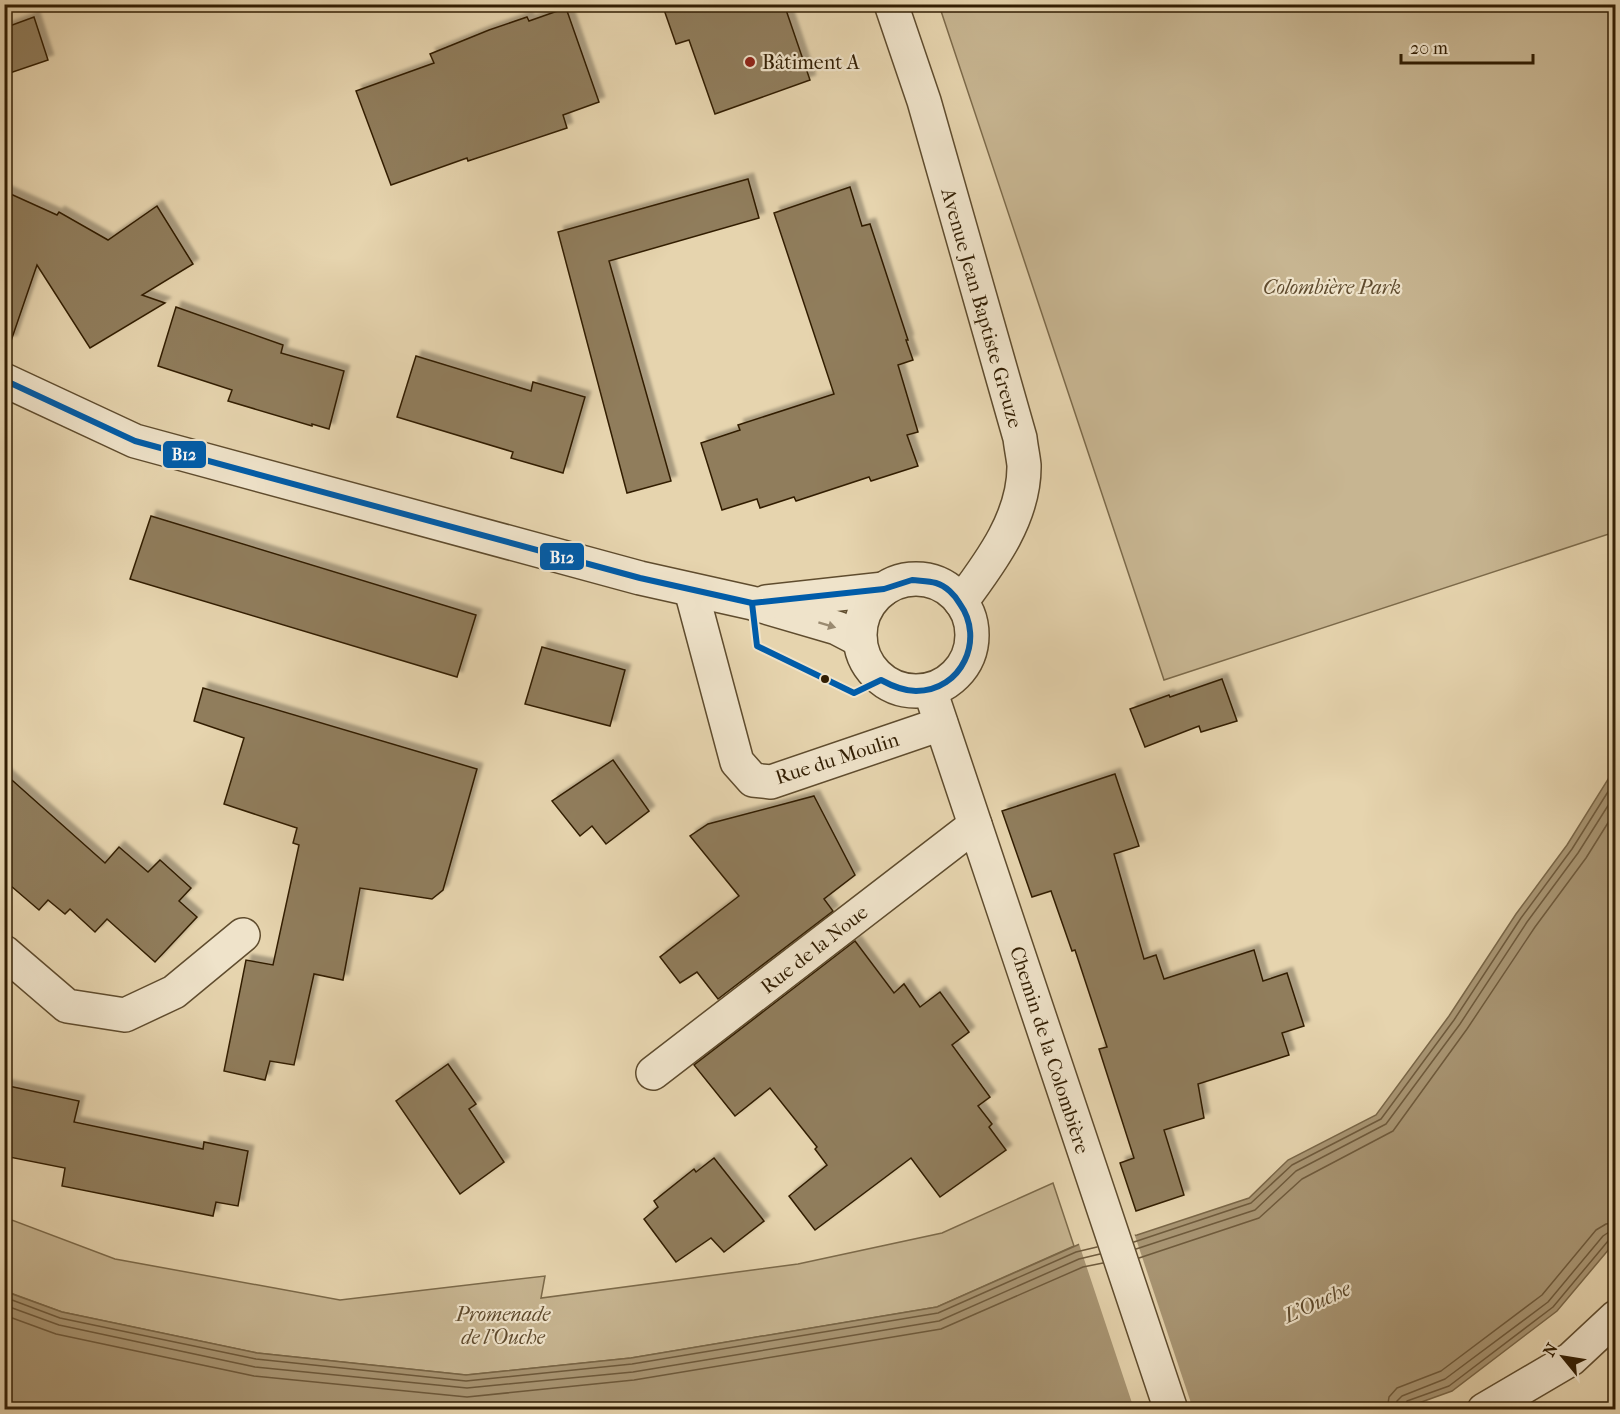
<svg xmlns="http://www.w3.org/2000/svg" width="1620" height="1414" font-family="'IM FELL French Canon',serif">
<defs>
<filter id="shadow"><feDropShadow dx="5.5" dy="-5.5" stdDeviation="1.5" flood-color="#0004"/></filter>
</defs>
<rect width="100%" height="100%" fill="#e6d4ae"/>
<filter id="stains"><feTurbulence type="fractalNoise" baseFrequency=".00333" numOctaves="4"/><feColorMatrix values="0 0 0 0 .2 0 0 0 0 .09 0 0 0 0 .02 0 0 0 .5 -.17"/></filter>
<radialGradient id="worn" r=".72"><stop offset=".6" stop-color="#630" stop-opacity="0"/><stop offset="1" stop-color="#630" stop-opacity=".3"/></radialGradient>
<g fill="#c7b591" stroke="#7c6a4a" stroke-width="1.5">
<polygon points="939,5 1615,5 1615,532 1164,680"/>
<polygon points="1053,1183 1074,1246 937,1307 631,1358 466,1375 257,1353 62,1312 5,1291 4,1217 115,1259 340,1300 545,1276 541,1298 798,1264 942,1233"/>
</g>
<polygon fill="#a99674" stroke="#796647" stroke-width="1.5" points="1615,768 1615,1242 1557,1311 1452,1391 1402,1409 5,1409 4,1291 62,1312 257,1353 466,1375 631,1358 937,1307 1082,1243 1137,1235 1249,1198 1288,1160 1376,1115 1449,1016 1516,914 1567,845"/>
<polygon fill="#e6d4ae" points="1134,1233 1193,1409 1134,1409 1078,1241"/>
<g fill="none" stroke-linecap="round" stroke-linejoin="round">
<g stroke="#6e5a3c" stroke-width="1.5">
<polyline points="1134,1242 1251,1203 1292,1165 1381,1119 1454,1020 1521,918 1572,849 1616,779"/>
<polyline points="1136,1249 1255,1210 1296,1171 1386,1124 1460,1024 1527,922 1578,853 1616,793"/>
<polyline points="1139,1258 1259,1218 1302,1179 1393,1131 1467,1029 1535,927 1586,858 1616,810"/>
<polyline points="4,1297 60,1318 256,1359 466,1381 632,1364 938,1313 1076,1252 1097,1247"/>
<polyline points="4,1305 59,1325 255,1367 467,1388 633,1372 939,1321 1079,1259 1100,1254"/>
<polyline points="4,1315 56,1334 254,1376 467,1397 634,1380 941,1329 1083,1267 1103,1263"/>
<polyline points="1387,1410 1389,1397 1397,1388 1441,1371 1542,1295 1596,1230 1606,1224 1616,1222"/>
<polyline points="1396,1410 1397,1401 1402,1396 1445,1379 1548,1302 1603,1236 1609,1232 1616,1231"/>
<polyline points="1403,1410 1407,1401 1449,1386 1553,1307 1608,1241 1616,1239"/>
</g>
</g>
<g fill="#907d5c" stroke="#321e03" stroke-width="1.5" filter="url(#shadow)">
<polygon points="662,4 784,4 810,80 715,114 689,40 676,44"/>
<polygon points="566,8 599,102 563,115 567,128 468,161 467,158 391,185 356,91 434,63 430,54 489,30 527,17 529,21"/>
<polygon points="34,17 48,60 4,75 4,28"/>
<polygon points="748,179 759,218 609,261 671,481 627,493 558,232"/>
<polygon points="850,187 862,226 870,224 908,340 906,340 913,360 898,365 918,432 907,435 918,466 871,481 869,477 796,501 794,497 760,508 757,499 722,510 701,443 740,430 738,425 834,394 774,213"/>
<polygon points="4,191 57,215 59,212 108,240 157,206 193,264 142,295 165,303 90,348 37,265 11,341 4,340"/>
<polygon points="176,307 283,345 281,353 344,371 329,429 312,424 312,426 228,401 232,390 158,366"/>
<polygon points="416,356 531,391 533,382 585,397 563,473 511,458 513,452 397,417"/>
<polygon points="151,516 476,615 457,677 130,579"/>
<polygon points="542,647 625,670 610,726 525,704"/>
<polygon points="1222,679 1237,721 1201,732 1199,726 1145,747 1130,709 1169,695 1170,697"/>
<polygon points="203,688 477,769 443,890 432,899 360,888 343,980 314,974 294,1065 270,1061 265,1080 224,1071 246,960 273,965 299,845 293,843 297,828 224,804 244,738 194,721"/>
<polygon points="613,760 649,811 606,844 592,826 580,836 552,801"/>
<polygon points="4,773 105,863 119,847 148,872 160,860 191,888 179,901 197,917 155,962 107,919 95,932 70,909 65,914 48,900 39,910 4,880"/>
<polygon points="1115,774 1139,846 1114,854 1144,959 1156,955 1164,979 1254,950 1263,981 1287,973 1304,1026 1282,1033 1289,1055 1198,1084 1204,1118 1164,1130 1184,1195 1136,1211 1120,1163 1134,1158 1099,1049 1107,1047 1075,950 1072,951 1051,891 1032,897 1002,811"/>
<polygon points="814,796 855,875 824,899 833,911 718,999 697,972 680,983 660,957 739,896 690,836 708,824"/>
<polygon points="855,941 894,993 904,984 920,1007 940,992 969,1032 952,1045 990,1097 978,1106 992,1124 989,1127 1006,1150 940,1197 911,1158 815,1230 789,1196 827,1165 815,1149 817,1147 770,1088 735,1116 694,1065"/>
<polygon points="448,1064 476,1104 469,1109 504,1162 460,1194 396,1101"/>
<polygon points="4,1085 79,1101 74,1122 203,1149 204,1142 248,1151 238,1206 216,1202 213,1216 62,1186 65,1168 4,1156"/>
<polygon points="714,1158 764,1221 724,1252 711,1238 676,1262 644,1219 658,1207 654,1201 694,1169 696,1172"/>
</g>
<g fill="none" stroke-linecap="round" stroke-linejoin="round">
<g stroke="#5f4c2e" stroke-width="36">
<g id="minor">
<path d="M891,4L924,101L1020,438C1021,447 1023,456 1024,465C1025,517 990,563 961,602"/>
<polyline points="4,380 135,441 640,578 752,603 837,628 860,640"/>
<circle cx="916" cy="635" r="56"/>
<polyline points="691,590 737,762 753,780 771,782 941,724"/>
<polyline points="766,602 884,589"/>
<polyline points="930,690 1171,1410"/>
<polyline points="4,952 67,1006 125,1015 174,992 243,935"/>
<polyline points="653,1073 975,825"/>
<polyline points="1484,1410 1571,1359 1616,1317"/>
</g>
</g>
<use href="#minor" stroke="#efe3ca" stroke-width="33"/>
<g stroke="#efe3ca" stroke-width="10">
<g id="bus-1">
<polyline points="4,380 135,441 640,578 752,603"/>
<path d="M912,580C920,581 929,581 936,583C946,586 955,595 960,604C985,639 962,691 916,691C903,691 892,686 881,680L854,693L757,646L752,603L884,589Z"/>
</g>
</g>
<use href="#bus-1" stroke="#005ca9" stroke-width="6"/>
</g>
<defs><path id="oneway-solid" d="M-6-.8H1V-3.2L6.5 0L1 3.2V.8H-6Z" transform="scale(1.5)"/></defs>
<use fill="#9a8a70" href="#oneway-solid" transform="translate(827 625) rotate(17)"/>
<circle fill="#8f2418" stroke="#efe3ca" stroke-width="2" cx="750" cy="62" r="6"/>
<circle fill="#321e03" stroke="#efe3ca" stroke-width="2" cx="825" cy="679" r="5"/>
<g text-anchor="middle" stroke-width="4.5" stroke-linejoin="round" paint-order="stroke">
<g font-size="20" fill="#321e03" stroke="#efe3ca" text-anchor="start">
<text x="762" y="69">Bâtiment A</text>
</g>
<g font-size="20" font-style="italic" fill="#5f4b2e" stroke="#efe3ca">
<text x="1332" y="294">Colombière Park</text>
<text x="503" y="1321">Promenade<tspan x="503" dy="23">de l'Ouche</tspan></text>
</g>
<g font-size="20" fill="#321e03" stroke="#efe3ca">
<text transform="translate(982 308) rotate(74)" y="7">Avenue Jean Baptiste Greuze</text>
<text transform="translate(837 758) rotate(-18)" y="7">Rue du Moulin</text>
<text transform="translate(814 949) rotate(-38)" y="7">Rue de la Noue</text>
<text transform="translate(1050 1050) rotate(72)" y="7">Chemin de la Colombière</text>
</g>
<g font-size="21" font-style="italic" fill="#5c482b" stroke="#efe3ca">
<text transform="translate(1317 1302) rotate(-25)" y="7">L'Ouche</text>
</g>
</g>
<g stroke="#efe3ca" stroke-width="2">
<rect x="162" y="440" width="45" height="29" rx="6" fill="#005ca9"/>
<rect x="539" y="542" width="46" height="29" rx="6" fill="#005ca9"/>
</g>
<g font-size="16" text-anchor="middle" font-weight="bold" fill="#fff">
<text x="184" y="460">B12</text>
<text x="562" y="563">B12</text>
</g>
<rect width="1620" height="1414" fill="none" stroke="#e6d4ae" stroke-width="24"/>
<rect x="6" y="6" width="1608" height="1402" fill="none" stroke="#321e03" stroke-width="3"/>
<rect x="12" y="12" width="1596" height="1390" fill="none" stroke="#321e03" stroke-width="1.5"/>
<g transform="translate(1563 1357) rotate(300)" stroke="#efe3ca" stroke-width="4.5" paint-order="stroke">
<path d="M0-4.5L10 22L0 15L-10 22Z" fill="#321e03"/>
<text y="-9" font-size="16" font-weight="bold" text-anchor="middle" fill="#321e03">N</text>
</g>
<path d="M1401 54v9h132v-9" fill="none" stroke="#321e03" stroke-width="3"/>
<text x="1410" y="54" font-size="18" fill="#321e03" stroke="#efe3ca" stroke-width="4.5" paint-order="stroke">20 m</text>
<rect width="100%" height="100%" filter="url(#stains)"/>
<rect width="100%" height="100%" fill="url(#worn)"/>
</svg>
